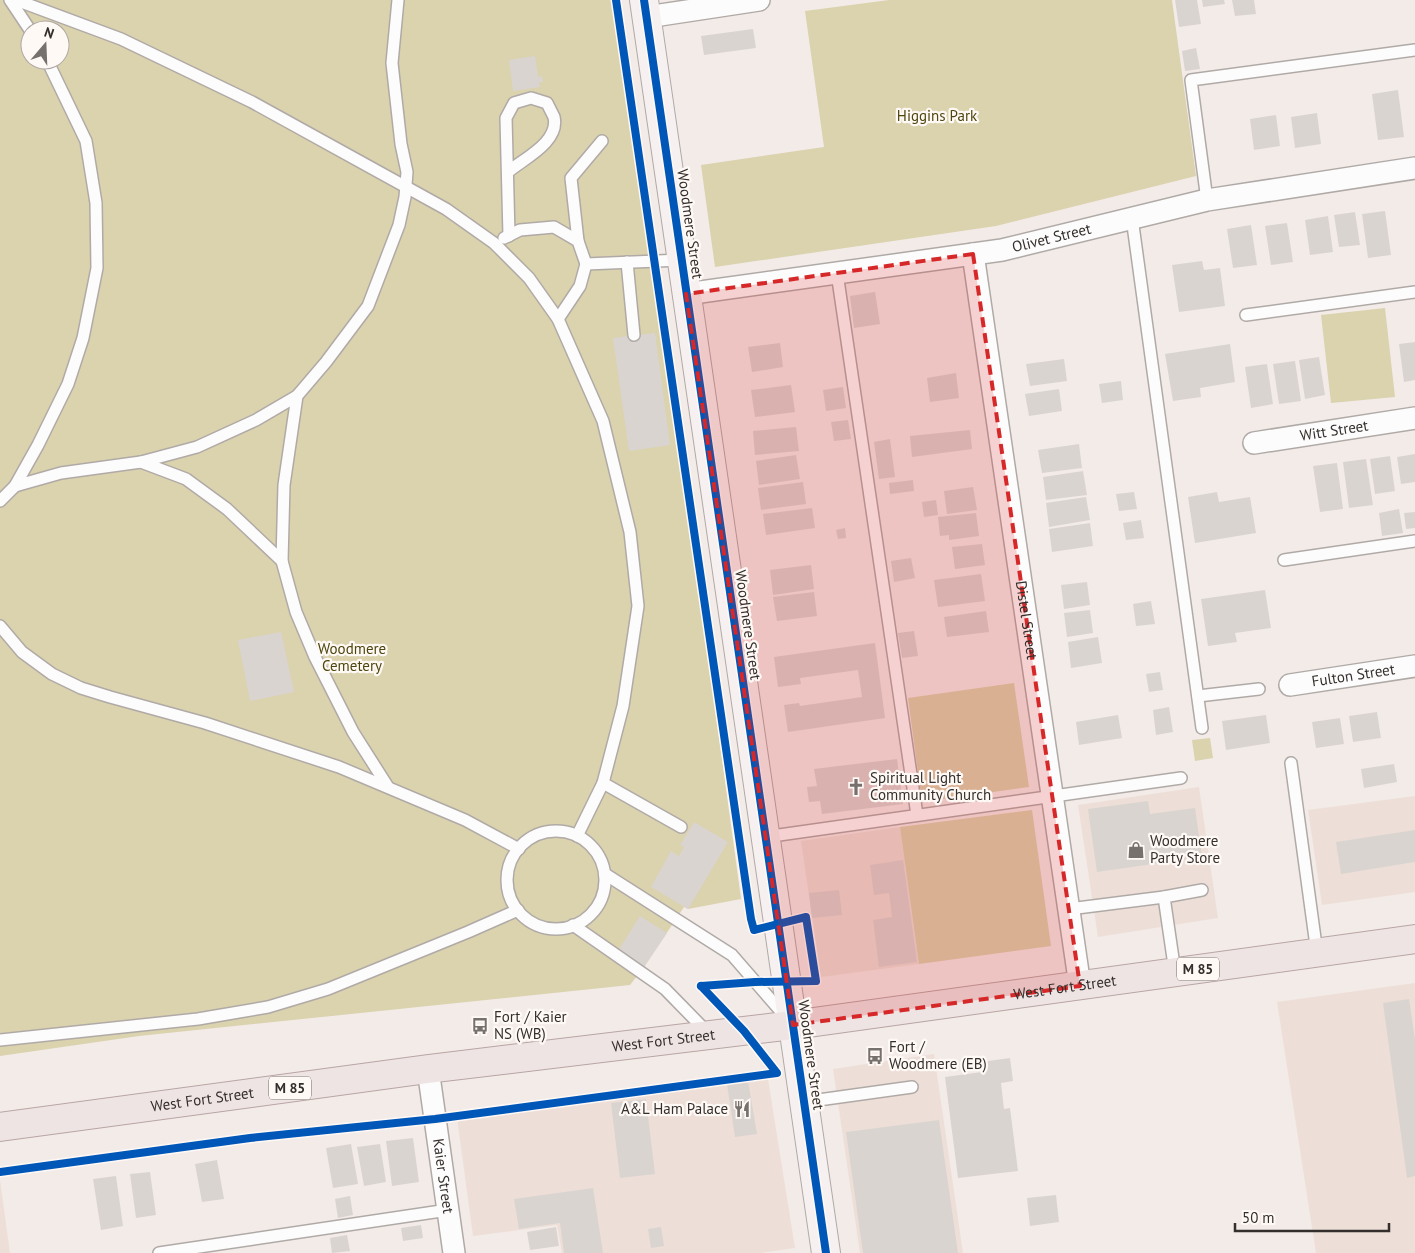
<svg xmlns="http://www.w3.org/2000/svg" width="1415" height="1253" font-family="'PT Sans',sans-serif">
<rect width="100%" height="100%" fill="#f3ebe8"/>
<g fill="#eddfd7">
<polygon points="1199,787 1218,918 1098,937 1078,805"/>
<polygon points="1415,796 1415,892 1322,905 1308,810"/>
<polygon points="900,827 919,964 821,977 801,841"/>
<polygon points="1415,983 1415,1253 1316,1253 1277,1002"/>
<polygon points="934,1054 963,1253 860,1253 833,1069"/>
<polygon points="768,1079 795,1248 761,1253 562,1253 557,1225 473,1236 457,1118"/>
<polygon points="0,1180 10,1253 0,1253"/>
</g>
<g fill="#dbd2ae" fill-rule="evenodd">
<path d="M0,0H612L711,678L741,899L688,909L684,907L644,967L630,985L139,1036L0,1056ZM30,30H60V60H30Z"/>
<polygon points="889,0 1172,0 1196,176 996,226 715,267 701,165 824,147 805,11"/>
<polygon points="1385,308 1395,397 1331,403 1321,315"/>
<polygon points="1014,683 1029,787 922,802 908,698"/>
<polygon points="1210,738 1213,758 1195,761 1192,740"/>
<polygon points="1032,810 1051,946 919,964 900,827"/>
</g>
<g fill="#dad4d1">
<polygon points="1175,0 1197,0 1201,24 1179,27"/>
<polygon points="1202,0 1224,0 1225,4 1203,7"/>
<polygon points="1232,0 1254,0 1256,14 1235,16"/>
<polygon points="753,29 756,48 704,55 701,36"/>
<polygon points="1196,48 1200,69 1185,71 1182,51"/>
<polygon points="535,56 538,77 542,76 543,82 539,82 540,87 513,91 509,60"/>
<polygon points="1398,90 1404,137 1378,140 1372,94"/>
<polygon points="1317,113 1321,144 1295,148 1291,117"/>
<polygon points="1276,115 1280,146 1254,150 1250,119"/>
<polygon points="1385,211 1391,255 1368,258 1362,214"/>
<polygon points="1355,212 1360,245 1339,247 1334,215"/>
<polygon points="1328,216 1333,252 1310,255 1305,220"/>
<polygon points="1287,223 1293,262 1271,265 1265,226"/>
<polygon points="1251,225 1257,265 1233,268 1227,229"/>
<polygon points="1202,261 1204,270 1220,268 1225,306 1179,312 1172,265"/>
<polygon points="875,292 880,324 854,328 850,296"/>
<polygon points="655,333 670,445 629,451 613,338"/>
<polygon points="1415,342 1415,380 1404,382 1399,344"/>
<polygon points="780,343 783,367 752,372 748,347"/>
<polygon points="1230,344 1235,382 1200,388 1201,397 1173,401 1165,354"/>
<polygon points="1319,357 1325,395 1305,399 1299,360"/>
<polygon points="1064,359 1067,381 1030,386 1026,364"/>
<polygon points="1295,361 1301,401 1279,404 1273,364"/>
<polygon points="1267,364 1273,404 1251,408 1245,367"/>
<polygon points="956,373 959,398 930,402 927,378"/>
<polygon points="1121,381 1123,400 1102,403 1099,384"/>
<polygon points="791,385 795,412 755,417 751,390"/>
<polygon points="843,387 846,408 826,411 823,390"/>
<polygon points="1059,389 1062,411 1029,416 1025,394"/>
<polygon points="848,420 851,439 834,441 831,422"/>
<polygon points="796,427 799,451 755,455 753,431"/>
<polygon points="970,430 972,449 912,457 910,436"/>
<polygon points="890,439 895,477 879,479 874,442"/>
<polygon points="1079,444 1082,468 1042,473 1038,450"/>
<polygon points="1415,454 1415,482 1401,484 1397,457"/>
<polygon points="796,455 800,479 759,485 756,461"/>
<polygon points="1390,456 1395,491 1375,494 1370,459"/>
<polygon points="1366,459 1373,505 1349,508 1343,462"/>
<polygon points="1337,463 1343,509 1320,512 1313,466"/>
<polygon points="1083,471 1087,495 1046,500 1043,477"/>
<polygon points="913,480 914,491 890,494 889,483"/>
<polygon points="803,482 806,504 761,510 758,488"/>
<polygon points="973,487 977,510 947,514 944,491"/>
<polygon points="1134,492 1137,509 1119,511 1116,494"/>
<polygon points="1217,492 1219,502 1250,497 1256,533 1195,543 1188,497"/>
<polygon points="1086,497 1090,520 1049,527 1046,503"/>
<polygon points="936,500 938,515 924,517 922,502"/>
<polygon points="812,508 815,528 766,535 763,514"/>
<polygon points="1399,509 1403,533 1382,536 1379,513"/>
<polygon points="1415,512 1415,528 1406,529 1404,513"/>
<polygon points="976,513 979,536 949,540 949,535 940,536 938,517"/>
<polygon points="1141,520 1144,538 1126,540 1123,523"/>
<polygon points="1090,523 1093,546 1052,552 1049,529"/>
<polygon points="845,528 846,538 838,539 836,530"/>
<polygon points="982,544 985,565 955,569 952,547"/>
<polygon points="911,558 915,578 894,582 891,561"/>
<polygon points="811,565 814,589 773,595 770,570"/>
<polygon points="981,574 985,601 938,607 934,580"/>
<polygon points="1087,582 1090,605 1064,609 1061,585"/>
<polygon points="1265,590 1271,628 1235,633 1237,642 1208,646 1201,599"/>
<polygon points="814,592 817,616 777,621 773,597"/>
<polygon points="1151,601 1155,624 1136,626 1133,604"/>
<polygon points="1090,610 1093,633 1067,637 1064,613"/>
<polygon points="986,611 989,632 947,637 944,617"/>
<polygon points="914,631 918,656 902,658 898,633"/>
<polygon points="281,632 294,692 250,701 238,640"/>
<polygon points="1098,637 1102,663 1071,668 1068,642"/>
<polygon points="875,643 885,718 788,732 784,705 799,703 800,706 862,697 858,670 800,678 801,684 778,687 774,657"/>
<polygon points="1160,672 1163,690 1149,692 1146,674"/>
<polygon points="1169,707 1173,732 1156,735 1153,710"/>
<polygon points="1377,712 1381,738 1353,742 1349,716"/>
<polygon points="1118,715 1122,738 1079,745 1076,722"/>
<polygon points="1266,715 1270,743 1226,750 1222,721"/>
<polygon points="1340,718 1344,744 1316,748 1312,722"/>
<polygon points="897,759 903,804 822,814 820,801 809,802 807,787 817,786 814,769"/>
<polygon points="1394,764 1397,782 1364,788 1361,769"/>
<polygon points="1148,801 1150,814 1195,808 1202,857 1097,872 1088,809"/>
<polygon points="694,822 728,842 688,909 651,887 671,851 679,856 684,847 680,845"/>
<polygon points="1415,830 1415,862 1341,874 1336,842"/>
<polygon points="903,860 917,962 879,967 873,920 892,917 889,893 874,895 870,865"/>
<polygon points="839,890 842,915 812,918 809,893"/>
<polygon points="640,916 667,933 644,967 618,951"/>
<polygon points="1409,999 1415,1039 1415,1176 1407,1178 1383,1003"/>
<polygon points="1010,1058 1013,1081 1001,1083 1004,1109 1010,1108 1018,1171 958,1178 945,1077 982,1072 981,1062"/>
<polygon points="748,1081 757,1134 735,1137 727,1084"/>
<polygon points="646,1099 655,1174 620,1178 611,1103"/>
<polygon points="939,1120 958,1253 863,1253 846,1132"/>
<polygon points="413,1138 419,1182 392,1186 386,1141"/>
<polygon points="351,1144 358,1184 333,1188 326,1148"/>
<polygon points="380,1144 386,1182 364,1186 357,1147"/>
<polygon points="217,1160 224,1199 202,1202 195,1164"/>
<polygon points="150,1172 156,1215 136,1218 130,1174"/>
<polygon points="116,1176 123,1226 101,1230 93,1179"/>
<polygon points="593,1188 603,1253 564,1253 560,1223 519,1229 514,1199"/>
<polygon points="1056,1195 1059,1222 1030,1226 1027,1198"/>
<polygon points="350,1196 353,1215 338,1218 335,1199"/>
<polygon points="421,1225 423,1238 403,1241 401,1228"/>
<polygon points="556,1227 559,1246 530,1250 527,1232"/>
<polygon points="661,1227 664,1246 651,1248 648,1229"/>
<polygon points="347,1235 350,1251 332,1253 330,1238"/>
</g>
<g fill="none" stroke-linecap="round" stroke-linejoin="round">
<g stroke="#b0aaa7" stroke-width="14">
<g id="lane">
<polyline points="10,0 30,30"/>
<polyline points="16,0 121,39 252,102 446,209 494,243 529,278 558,319 603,421 630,532 638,606 623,706 603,783 577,836"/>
<path d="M508,172C523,159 560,142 554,117C552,113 549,107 547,103L531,98L514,103L506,118L509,236"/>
<polyline points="1207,200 1191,80 1415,50"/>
<polyline points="1132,218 1202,728"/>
<polyline points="504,238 520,230 554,227 578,241 586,264 580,286 558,319"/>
<polyline points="578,241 571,178 602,141"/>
<polyline points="627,262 634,335"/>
<polyline points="586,264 681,260"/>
<polyline points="837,273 917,815"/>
<polyline points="1246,315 1415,292"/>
<polyline points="141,462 186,479 227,509 282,561"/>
<polyline points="15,486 61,473 141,462 197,447 256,420 297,396"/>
<polyline points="0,501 15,486 38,445 68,384 83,338 97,268 96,203 86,141 47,60"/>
<polyline points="1284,560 1415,541"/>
<polyline points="0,626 22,652 52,674 81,688 110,697 205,723 339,767 465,820 519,849"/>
<polyline points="1198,696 1259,689"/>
<polyline points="1291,763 1317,953"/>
<polyline points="603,783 681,827"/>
<polyline points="388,787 353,732 315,657 296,612 282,561 284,485 297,396 326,362 368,306 399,225 405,197 407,172 401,144 392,63 398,0"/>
<circle cx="556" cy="880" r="49"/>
<polyline points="765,837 1181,778"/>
<polyline points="605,874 732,955 785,1016"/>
<polyline points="1069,909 1164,897"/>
<polyline points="573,925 665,989 708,1033"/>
<polyline points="1175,972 1164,897 1202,890"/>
<polyline points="0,1040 198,1019 268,1007 328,989 468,932 518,910"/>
<polyline points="804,1102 912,1087"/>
<polyline points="159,1253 448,1210"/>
</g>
</g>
<g stroke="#b0aaa7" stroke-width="24">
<g id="street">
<polyline points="647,17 759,0"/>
<path id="s1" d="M973,254L1080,986"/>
<path id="s2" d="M686,294L1002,250L1207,200L1415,168"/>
<path id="s3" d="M1254,443L1415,418"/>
<path id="s4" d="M1290,685L1415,666"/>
<path id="s5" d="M428,1069L454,1253"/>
</g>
</g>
<g stroke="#b0aaa7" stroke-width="30">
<polyline id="secondary" points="644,0 826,1253"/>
</g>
<g stroke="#b8a5a3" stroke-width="30">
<g id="primary">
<path id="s6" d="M0,1127L428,1069L793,1025L1415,939"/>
</g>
</g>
<use href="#lane" stroke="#fdfcfc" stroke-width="11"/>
<use href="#street" stroke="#fdfcfc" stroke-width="21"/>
<use href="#secondary" stroke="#f6f0f0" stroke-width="28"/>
<use href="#primary" stroke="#eee4e4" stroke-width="28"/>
<g stroke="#fff9f6" stroke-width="11">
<g id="cycleway">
<polyline points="616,0 751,919 754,930 806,917 816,981 755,982 701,986"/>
<polyline points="644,0 826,1253"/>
<polyline points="0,1172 250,1138 435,1119 777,1073 744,1031 701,986"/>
</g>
</g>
<use href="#cycleway" stroke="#0057b8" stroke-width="8"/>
</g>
<path fill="#d62828" fill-opacity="0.2" stroke="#d62828" stroke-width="4" stroke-dasharray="10 6" stroke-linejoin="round" d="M973,254L1080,986L793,1025L686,294Z"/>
<defs>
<g id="church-bare" transform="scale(1.35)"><path d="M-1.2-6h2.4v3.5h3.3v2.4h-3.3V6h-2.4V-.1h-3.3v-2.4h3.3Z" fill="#77716e" stroke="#fff9f6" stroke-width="2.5" paint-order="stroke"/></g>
<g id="shop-bare" transform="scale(1.35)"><path d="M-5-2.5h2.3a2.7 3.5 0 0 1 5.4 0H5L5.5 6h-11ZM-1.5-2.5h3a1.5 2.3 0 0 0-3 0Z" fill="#77716e" stroke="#fff9f6" stroke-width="2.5" paint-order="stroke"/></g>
<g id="bus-bare" transform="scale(1.35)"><path d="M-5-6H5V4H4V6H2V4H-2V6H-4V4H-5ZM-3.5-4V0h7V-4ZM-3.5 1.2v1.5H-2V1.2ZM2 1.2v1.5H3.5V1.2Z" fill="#77716e" stroke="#fff9f6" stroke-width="2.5" paint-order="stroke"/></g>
<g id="restaurant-bare" transform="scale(1.35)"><path d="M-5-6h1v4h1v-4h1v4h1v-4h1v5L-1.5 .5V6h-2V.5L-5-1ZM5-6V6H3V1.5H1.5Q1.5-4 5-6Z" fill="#77716e" stroke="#fff9f6" stroke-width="2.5" paint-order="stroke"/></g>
</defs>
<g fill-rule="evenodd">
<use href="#church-bare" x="856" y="787"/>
<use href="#shop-bare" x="1136" y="850"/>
<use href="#bus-bare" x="480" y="1026"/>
<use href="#bus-bare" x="875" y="1056"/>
<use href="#restaurant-bare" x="742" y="1109"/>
</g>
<g text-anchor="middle" stroke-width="4.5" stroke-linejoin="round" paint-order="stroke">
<g fill="#fff9f6" stroke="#716c69" stroke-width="1">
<rect x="1177" y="957.5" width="42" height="23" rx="4"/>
<rect x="269" y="1076.5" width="42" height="23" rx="4"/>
</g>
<g font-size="14" font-weight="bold" fill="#342f2c">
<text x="1198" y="974">M 85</text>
<text x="290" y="1093">M 85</text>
</g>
<g font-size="15" fill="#4d460d" stroke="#fff9f6">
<text x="937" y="121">Higgins Park</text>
<text x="352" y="654">Woodmere<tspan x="352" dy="17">Cemetery</tspan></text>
</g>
<g font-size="15" fill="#342f2c" stroke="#fff9f6">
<text transform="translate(690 224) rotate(82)" y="5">Woodmere Street</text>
<text dy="5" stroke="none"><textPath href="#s2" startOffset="370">Olivet Street</textPath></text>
<text dy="5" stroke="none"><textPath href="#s3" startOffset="81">Witt Street</textPath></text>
<text dy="5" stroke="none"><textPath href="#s1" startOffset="370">Distel Street</textPath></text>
<text transform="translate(748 625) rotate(82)" y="5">Woodmere Street</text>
<text dy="5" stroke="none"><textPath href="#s4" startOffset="64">Fulton Street</textPath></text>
<text dy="5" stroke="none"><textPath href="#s6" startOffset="1074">West Fort Street</textPath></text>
<text dy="5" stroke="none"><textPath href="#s6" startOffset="669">West Fort Street</textPath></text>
<text transform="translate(811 1055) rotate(82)" y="5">Woodmere Street</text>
<text dy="5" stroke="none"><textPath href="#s6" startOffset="204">West Fort Street</textPath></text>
<text dy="5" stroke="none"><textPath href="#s5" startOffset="108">Kaier Street</textPath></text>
</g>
<g font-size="15" fill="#342f2c" stroke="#fff9f6" text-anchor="start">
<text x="870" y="783">Spiritual Light<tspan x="870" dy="17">Community Church</tspan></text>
<text x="1150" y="846">Woodmere<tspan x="1150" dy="17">Party Store</tspan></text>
<text x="494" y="1022">Fort / Kaier<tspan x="494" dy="17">NS (WB)</tspan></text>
<text x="889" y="1052">Fort /<tspan x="889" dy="17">Woodmere (EB)</tspan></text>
<text x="728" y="1114" text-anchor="end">A&amp;L Ham Palace</text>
</g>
</g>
<g transform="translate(45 45) rotate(19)"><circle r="24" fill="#fff9f6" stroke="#aea8a5"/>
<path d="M0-4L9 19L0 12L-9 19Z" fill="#77716e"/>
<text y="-8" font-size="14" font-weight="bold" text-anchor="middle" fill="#342f2c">N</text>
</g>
<path d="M1235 1223v8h154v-8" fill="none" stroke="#342f2c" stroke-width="2.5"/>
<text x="1242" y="1223" font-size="15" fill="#342f2c" stroke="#fff9f6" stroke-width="4" paint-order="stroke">50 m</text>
</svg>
